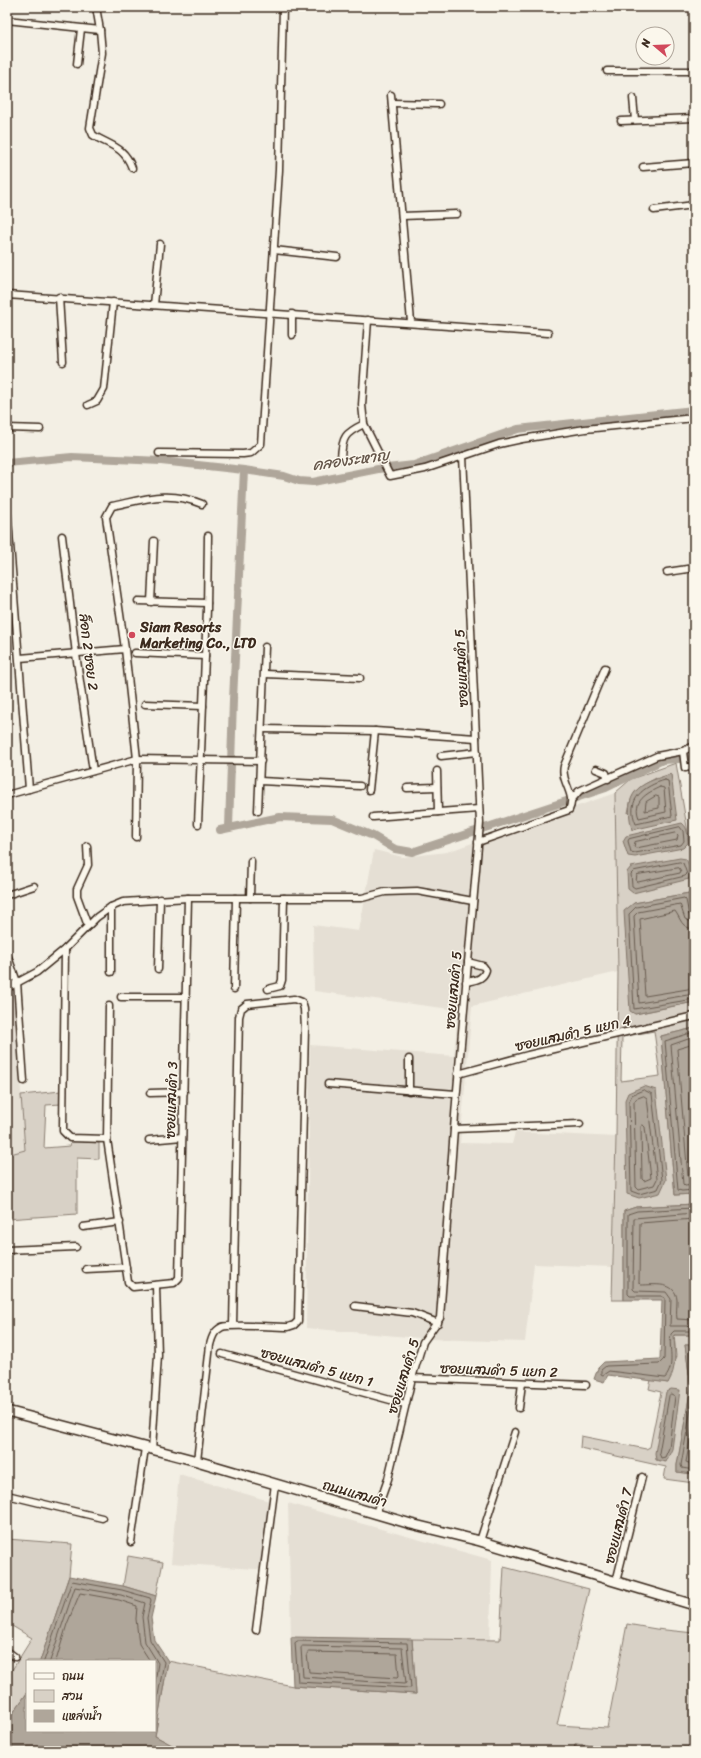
<svg xmlns="http://www.w3.org/2000/svg" width="701" height="1758" font-family="Sriracha,'Playpen Sans Thai',sans-serif">
<rect width="100%" height="100%" fill="#f3efe4"/>
<filter id="ink" filterUnits="userSpaceOnUse"><feTurbulence type="fractalNoise" baseFrequency=".025" numOctaves="2"/><feDisplacementMap in="SourceGraphic" scale="8" xChannelSelector="R" yChannelSelector="G"/><feConvolveMatrix kernelMatrix="1 2 1 2 8 2 1 2 1" color-interpolation-filters="sRGB"/></filter>
<g filter="url(#ink)">
<g fill="#e5dfd4">
<polygon points="615,793 618,972 472,1006 460,1143 512,1144 515,1132 616,1137 612,1267 534,1264 525,1342 431,1339 306,1328 310,1045 454,1056 458,1010 314,991 313,925 359,931 374,850 403,857 447,852"/>
<polygon points="14,988 25,1151 7,1155 7,992"/>
<polygon points="179,1474 276,1503 269,1570 171,1563"/>
<polygon points="288,1503 492,1560 490,1641 291,1637"/>
</g>
<g fill="#d8d1c6" stroke="#8a7e72" fill-rule="evenodd">
<path d="M676,763L694,868V927L689,893L634,903L635,1014L694,1002V1028L661,1036L675,1195L694,1194V1204L636,1207L624,1211V1300H612L616,1137L618,972L615,793L631,779ZM656,778L628,813C632,790 636,789 656,778ZM654,1031L660,1076L621,1081L622,1037Z"/>
<polygon points="61,1091 61,1104 46,1105 44,1148 70,1146 71,1141 99,1143 99,1159 77,1158 77,1214 7,1219 7,1155 25,1150 21,1095"/>
<polygon points="674,1335 694,1335 694,1345 685,1345 691,1387 677,1465 677,1472 694,1474 694,1483 664,1479 666,1467 580,1448 581,1436 646,1449 650,1447 661,1392 649,1389 651,1380 668,1383 676,1356"/>
<polygon points="7,1539 72,1544 69,1576 40,1661 27,1661 27,1693 11,1716 7,1718 7,1678 32,1638 7,1623"/>
<polygon points="128,1556 163,1562 156,1596 123,1586"/>
<polygon points="504,1567 589,1589 557,1725 607,1728 627,1624 656,1629 694,1633 694,1747 683,1747 683,1751 642,1751 575,1744 574,1751 183,1751 155,1736 168,1661 293,1686 416,1694 412,1639 500,1640"/>
</g>
<g fill="#afa69a" stroke="#817468">
<path d="M671,774L677,820L632,830C623,792 637,784 671,774Z"/>
<path d="M682,823C689,829 687,835 688,843L683,848L635,857L628,856L623,841L626,836Z"/>
<path d="M680,858L686,859C690,866 692,872 689,879L633,893L628,889L627,872L631,867Z"/>
<polygon points="689,893 694,927 694,1002 635,1014 630,1011 624,911 634,903"/>
<polygon points="694,1028 694,1194 675,1195 661,1036"/>
<polygon points="644,1086 656,1090 666,1180 660,1193 639,1198 627,1194 625,1100 628,1093"/>
<path d="M694,1204V1335H674C675,1352 677,1368 668,1383L608,1375L604,1382L594,1379L598,1368L604,1362L660,1359L662,1300H624V1211L636,1207Z"/>
<polygon points="685,1345 694,1345 694,1474 677,1472 677,1465 691,1387"/>
<polygon points="671,1389 680,1390 672,1449 666,1462 656,1460 655,1453 666,1392"/>
<polygon points="69,1576 123,1586 156,1596 151,1618 154,1640 168,1661 155,1736 183,1751 7,1751 7,1718 11,1716 27,1693 27,1731 155,1731 155,1661 40,1661"/>
<polygon points="291,1637 412,1639 416,1694 293,1686"/>
<polygon points="575,1744 642,1751 574,1751"/>
</g>
<g fill="none" stroke-linecap="round" stroke-linejoin="round">
<g stroke="#695c50" stroke-width="1">
<path d="M665,780L668,781L672,816L636,824C625,799 644,786 665,780Z"/>
<path d="M660,787L664,788L666,812L639,818C632,801 647,793 660,787Z"/>
<polygon points="656,796 659,797 659,808 645,811 646,802"/>
<polygon points="680,827 683,831 684,841 681,845 635,853 631,852 628,841 629,839"/>
<polygon points="676,833 678,835 677,840 636,848 634,847 635,842"/>
<polygon points="680,862 683,863 687,874 685,876 635,888 632,886 631,874 634,871"/>
<polygon points="679,868 681,871 680,873 638,882 636,881 637,875"/>
<polyline points="694,918 689,915 686,900 684,898 636,907 629,914 634,1009 694,999"/>
<polyline points="694,923 685,919 680,904 638,912 634,916 639,1003 694,994"/>
<path d="M694,929C681,928 681,919 675,911L640,919L645,996L694,988"/>
<polyline points="694,1032 665,1041 678,1190 682,1191 694,1190"/>
<polyline points="694,1037 671,1045 683,1184 685,1186 694,1185"/>
<polyline points="694,1044 677,1049 688,1177 694,1179"/>
<polygon points="644,1090 652,1094 662,1180 658,1189 639,1194 631,1191 629,1101 632,1095"/>
<polygon points="644,1096 647,1098 657,1179 654,1185 638,1189 636,1187 634,1102 636,1099"/>
<polygon points="643,1125 645,1127 651,1178 644,1181 642,1179 641,1127"/>
<path d="M694,1208L637,1211L628,1214V1294L630,1296H661L665,1298L664,1359L659,1364L606,1366L601,1370V1374L603,1375L609,1371L665,1378C676,1365 668,1348 671,1334L674,1331H694"/>
<polyline points="694,1213 634,1218 633,1289 635,1291 666,1292 671,1299 670,1326 694,1326"/>
<path d="M694,1219L640,1223L639,1283L641,1285C654,1285 676,1281 677,1300C677,1307 676,1313 677,1319L694,1320"/>
<polyline points="694,1349 690,1351 694,1385"/>
<polyline points="694,1391 681,1465 682,1468 694,1470"/>
<polygon points="671,1394 675,1396 669,1448 665,1457 661,1458 659,1453 669,1396"/>
<polyline points="694,1419 686,1462 694,1465"/>
<polygon points="298,1641 407,1643 411,1688 298,1682 295,1643"/>
<polygon points="303,1646 402,1648 406,1683 404,1684 303,1677 301,1648"/>
<polygon points="309,1652 397,1654 399,1676 397,1678 309,1672 307,1654"/>
<polyline points="44,1661 72,1581 122,1590 150,1598 151,1600 147,1618 150,1640 164,1662 155,1712"/>
<polyline points="50,1661 75,1587 121,1595 145,1603 142,1617 145,1642 158,1663 155,1683"/>
<polyline points="56,1661 67,1624 80,1593 119,1600 137,1606 136,1619 139,1644 150,1661"/>
</g>
<g stroke="#afa69a" stroke-width="8">
<polyline points="7,463 72,457 161,461 244,470 284,476 299,481 313,482 378,469 414,465 518,429 694,410"/>
<polyline points="229,828 233,700 244,470"/>
<polyline points="220,830 280,817 332,819 373,836 395,849 412,852 606,788 663,760 694,758"/>
</g>
<g stroke="#3b2a1e" stroke-width="9">
<g id="street">
<path d="M96,7L100,30L102,53L90,128L93,135C110,146 124,146 132,168"/>
<polyline points="7,20 100,30"/>
<polyline points="77,64 81,29"/>
<polyline points="607,71 694,71"/>
<polyline points="391,95 411,322"/>
<polyline points="633,98 635,120"/>
<polyline points="392,103 439,104"/>
<polyline points="621,121 694,118"/>
<polyline points="643,167 694,163"/>
<polyline points="654,210 694,205"/>
<polyline points="402,216 457,214"/>
<polyline points="274,250 337,257"/>
<polyline points="7,295 548,333"/>
<polyline points="59,297 63,362"/>
<polyline points="154,305 160,244"/>
<polyline points="368,320 362,405 364,424 390,476 425,469 499,444 522,439 585,429 694,418"/>
<polyline points="292,335 292,314"/>
<polyline points="88,405 97,401 104,389 113,302"/>
<polyline points="7,428 40,429"/>
<polyline points="159,453 243,454 251,453 261,444 279,170 283,7"/>
<path d="M341,458C342,437 345,433 364,424"/>
<polyline points="7,506 29,789"/>
<polyline points="62,536 76,654 93,771"/>
<polyline points="667,572 694,568"/>
<polyline points="138,601 207,603"/>
<polyline points="151,602 154,541"/>
<polyline points="135,653 205,656"/>
<polyline points="20,658 125,649"/>
<polyline points="265,674 360,678"/>
<polyline points="145,704 203,706"/>
<polyline points="263,729 375,731 476,738"/>
<polyline points="683,751 685,768 694,766"/>
<polyline points="441,756 477,752"/>
<polyline points="596,769 606,773 608,779"/>
<polyline points="437,771 438,812"/>
<polyline points="260,781 360,786"/>
<polyline points="407,788 437,787"/>
<polyline points="369,790 375,731"/>
<polyline points="7,795 137,759 261,761"/>
<polyline points="573,798 579,791 657,756 683,751 694,746"/>
<polyline points="258,811 265,647"/>
<polyline points="373,817 479,809"/>
<polyline points="198,824 207,609 208,536"/>
<path d="M136,837L137,759L125,649L106,517L112,506C145,499 169,490 202,504"/>
<path d="M478,842L569,810C577,794 560,782 564,766L605,668"/>
<polyline points="87,846 88,865 77,889 77,896 88,926"/>
<polyline points="7,895 34,886"/>
<polyline points="250,898 251,861"/>
<polyline points="65,949 63,1131 70,1138 107,1139"/>
<polyline points="7,954 17,982 24,1081"/>
<polyline points="158,969 160,899"/>
<polyline points="111,972 111,907"/>
<path d="M466,982C475,980 483,980 486,970L483,966L468,962"/>
<polyline points="7,988 37,972 65,949 97,917 111,907 123,902 188,898 362,898 385,892 417,891 473,901"/>
<polyline points="234,989 236,898"/>
<polyline points="268,989 280,986 282,980 284,898"/>
<polyline points="121,997 186,997"/>
<polyline points="109,1006 107,1139 128,1282 133,1287 174,1283 179,1278 188,898"/>
<polyline points="458,1074 528,1055 694,1016"/>
<polyline points="328,1084 456,1094"/>
<polyline points="409,1091 409,1059"/>
<polyline points="150,1093 184,1092"/>
<polyline points="454,1129 580,1124"/>
<polyline points="149,1140 182,1137"/>
<polyline points="83,1227 120,1222"/>
<polyline points="7,1250 76,1247"/>
<polyline points="86,1269 126,1267"/>
<polyline points="355,1306 412,1313 438,1323"/>
<polyline points="222,1354 405,1404"/>
<polyline points="412,1378 586,1385"/>
<polyline points="519,1408 522,1383"/>
<polyline points="152,1450 158,1355 156,1286"/>
<path d="M197,1461L210,1345C212,1337 214,1331 222,1327C229,1324 277,1327 288,1327L294,1325L298,1321L305,1029L304,1009L302,1002L294,999L247,1004L241,1009L239,1017L233,1326"/>
<polyline points="7,1495 102,1518"/>
<polyline points="376,1513 388,1479 412,1378 423,1342 440,1318 456,1102 480,823 463,456"/>
<polyline points="480,1541 515,1432"/>
<polyline points="131,1542 145,1448"/>
<polyline points="616,1582 642,1477"/>
<polyline points="256,1630 275,1484"/>
<polyline points="7,1651 15,1657"/>
</g>
</g>
<g stroke="#3b2a1e" stroke-width="12">
<polyline id="secondary" points="7,1411 197,1461 411,1524 480,1541 694,1605"/>
</g>
<use href="#street" stroke="#fbf7ec" stroke-width="6"/>
<use href="#secondary" stroke="#fbf7ec" stroke-width="9"/>
</g>
</g>
<circle fill="#d1495b" stroke="#fbf7ec" stroke-width="1.5" cx="132" cy="635" r="4"/>
<g text-anchor="middle" stroke-width="3" stroke-linejoin="round" paint-order="stroke">
<g font-size="14" font-weight="bold" fill="#3b2a1e" stroke="#fbf7ec" text-anchor="start">
<text x="140" y="632">Siam Resorts<tspan x="140" dy="16">Marketing Co., LTD</tspan></text>
</g>
<g font-size="14" fill="#3b2a1e" stroke="#fbf7ec">
<text transform="translate(89 652) rotate(83)" y="5">ล็อก 2 ซอย 2</text>
<text transform="translate(461 668) rotate(-93)" y="5">ซอยแสมดำ 5</text>
<text transform="translate(453 990) rotate(-85)" y="5">ซอยแสมดำ 5</text>
<text transform="translate(573 1033) rotate(-13)" y="5">ซอยแสมดำ 5 แยก 4</text>
<text transform="translate(171 1100) rotate(-88)" y="5">ซอยแสมดำ 3</text>
<text transform="translate(317 1367) rotate(15)" y="5">ซอยแสมดำ 5 แยก 1</text>
<text transform="translate(499 1370) rotate(2)" y="5">ซอยแสมดำ 5 แยก 2</text>
<text transform="translate(403 1376) rotate(-73)" y="5">ซอยแสมดำ 5</text>
<text transform="translate(355 1493) rotate(16)" y="5">ถนนแสมดำ</text>
<text transform="translate(618 1526) rotate(-76)" y="5">ซอยแสมดำ 7</text>
</g>
<g font-size="15" font-style="italic" fill="#645549" stroke="#fbf7ec">
<text transform="translate(351 460) rotate(-8)" y="5">คลองระหาญ</text>
</g>
</g>
<rect width="701" height="1758" fill="none" stroke="#fbf7ec" stroke-width="24"/>
<rect x="12" y="12" width="677" height="1734" fill="none" stroke="#3b2a1e" stroke-width="1.5" filter="url(#ink)"/>
<rect x="26" y="1660" width="130" height="72" fill="#fbf7ec" stroke="#aea59a"/>
<rect x="34" y="1673" width="20" height="6" fill="#fbf7ec" stroke="#aea59a"/>
<text x="62" y="1680" font-size="12" fill="#3b2a1e">ถนน</text>
<rect x="34" y="1690" width="20" height="12" fill="#d8d1c6" stroke="#aea59a"/>
<text x="62" y="1700" font-size="12" fill="#3b2a1e">สวน</text>
<rect x="34" y="1710" width="20" height="12" fill="#afa69a" stroke="#aea59a"/>
<text x="62" y="1720" font-size="12" fill="#3b2a1e">แหล่งน้ำ</text>
<g transform="translate(655 46) rotate(289)"><circle r="19" fill="#fbf7ec" stroke="#aea59a"/>
<path d="M0-3L7 15L0 10L-7 15Z" fill="#d1495b"/>
<text y="-6" font-size="11" font-weight="bold" text-anchor="middle" fill="#3b2a1e">N</text>
</g>
</svg>
